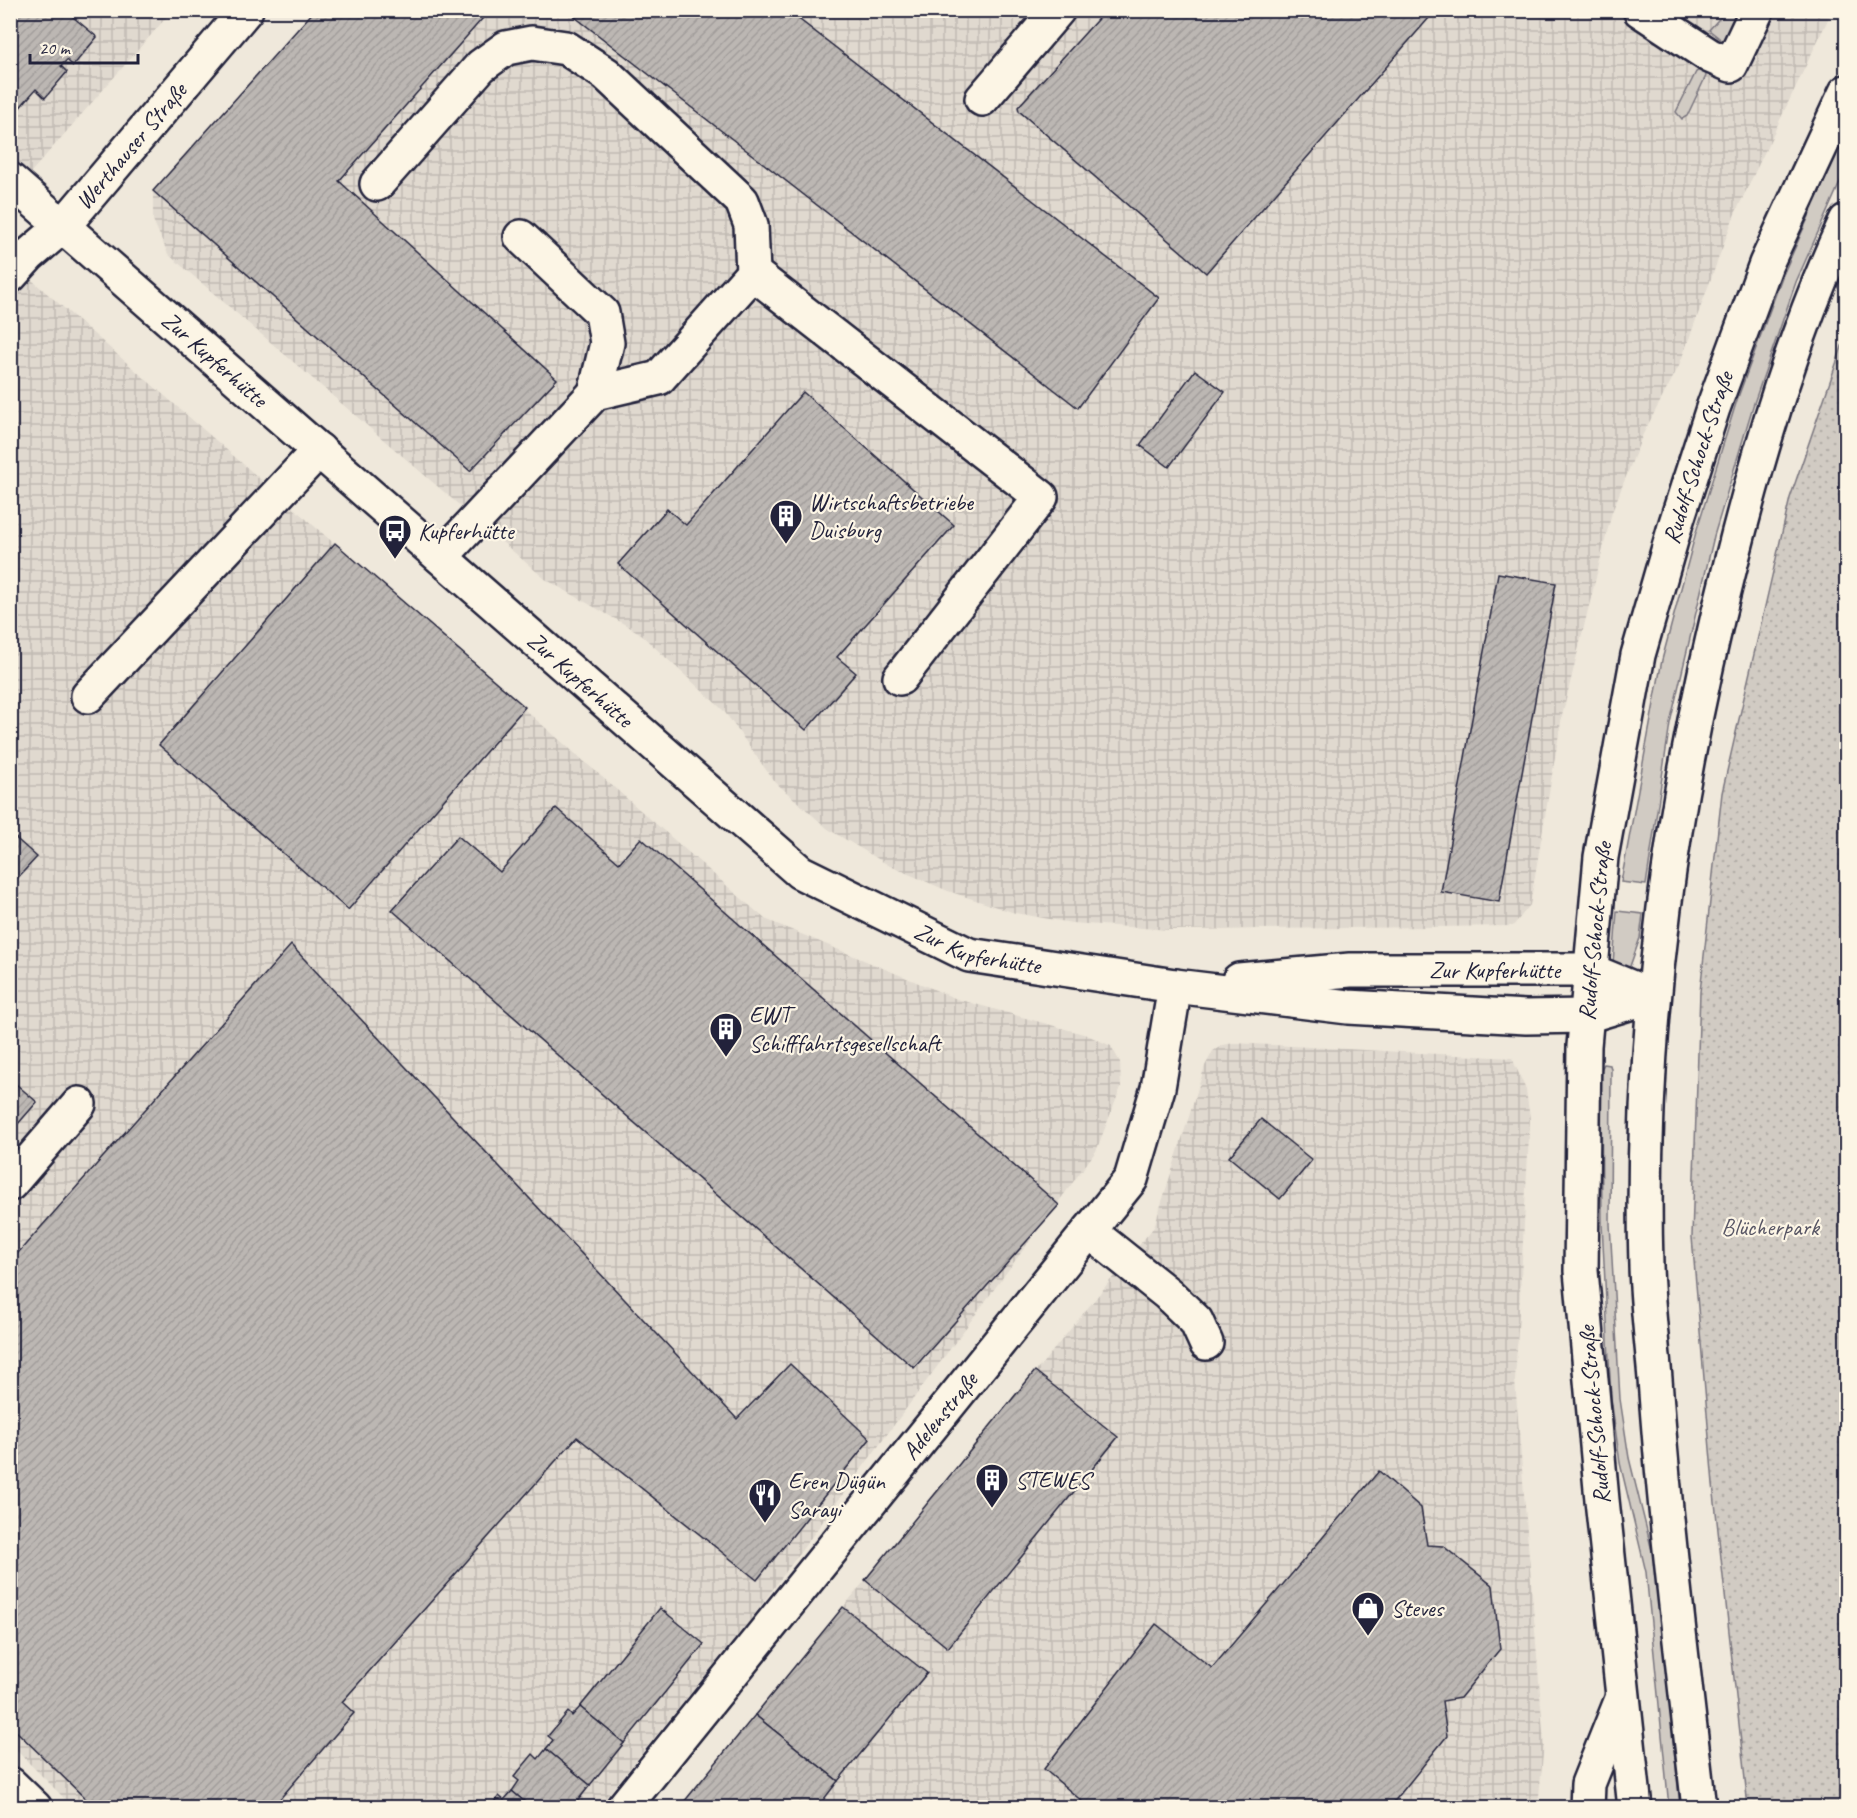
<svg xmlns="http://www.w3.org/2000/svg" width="1857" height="1818" font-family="Caveat,sans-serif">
<defs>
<pattern id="industrial-grid" width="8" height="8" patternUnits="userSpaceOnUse" patternTransform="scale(1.5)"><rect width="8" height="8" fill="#e0d9cf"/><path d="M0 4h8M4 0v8" fill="none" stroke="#c0bab3"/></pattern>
<pattern id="park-dots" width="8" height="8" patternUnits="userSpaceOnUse" patternTransform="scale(1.5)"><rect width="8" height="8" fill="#d1cbc3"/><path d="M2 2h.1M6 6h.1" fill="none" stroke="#b3aea8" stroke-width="1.8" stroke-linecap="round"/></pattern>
<pattern id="building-hatch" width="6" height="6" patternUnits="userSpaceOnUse" patternTransform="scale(1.5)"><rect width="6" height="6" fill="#bcb7b3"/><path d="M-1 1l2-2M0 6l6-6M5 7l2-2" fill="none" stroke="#a19d9b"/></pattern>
</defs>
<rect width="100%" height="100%" fill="#efe8db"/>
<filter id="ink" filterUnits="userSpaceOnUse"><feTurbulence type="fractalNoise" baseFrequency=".0167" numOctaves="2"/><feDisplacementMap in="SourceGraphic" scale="12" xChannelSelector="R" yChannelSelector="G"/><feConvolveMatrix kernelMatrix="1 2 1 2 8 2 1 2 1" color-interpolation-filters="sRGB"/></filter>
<g filter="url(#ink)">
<g fill="url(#industrial-grid)">
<polygon points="11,11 172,11 11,195"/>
<polygon points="315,11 1832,11 1734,216 1679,366 1643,434 1612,512 1562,716 1530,905 1513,926 1171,930 1072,923 1015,913 948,891 890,866 828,829 774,781 724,711 638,632 545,579 168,254 153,220 153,191"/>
<polygon points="10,261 765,919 957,999 1087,1035 1111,1046 1120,1062 1121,1087 1096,1151 751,1619 598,1807 73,1807 11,1745"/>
<polygon points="1234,1043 1512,1058 1526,1090 1530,1119 1515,1381 1544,1744 1538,1807 679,1808 1154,1227 1205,1066 1213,1051 1223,1045"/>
</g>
<g fill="#d1cbc3" stroke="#7a767f" stroke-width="1.5">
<polygon points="1726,11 1739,11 1723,41 1709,30"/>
<polygon points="1701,69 1705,71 1706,76 1687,116 1682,119 1676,112 1696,72"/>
<polygon points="1846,133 1846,169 1796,282 1753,406 1714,536 1670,723 1646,885 1621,882 1662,660 1696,532 1737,400 1782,277"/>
<polygon points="1617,911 1643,914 1640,938 1629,969 1613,964"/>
<polygon points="1604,1064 1610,1065 1611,1069 1610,1224 1620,1399 1629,1458 1656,1567 1680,1807 1669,1807 1646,1572 1620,1463 1611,1398 1602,1224 1601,1070"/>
</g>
<polygon fill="url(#park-dots)" stroke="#7a767f" stroke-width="1.5" points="1846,335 1846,1807 1748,1807 1713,1484 1692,1237 1700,992 1722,793 1790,498"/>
<g fill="url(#building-hatch)" stroke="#22223b" stroke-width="1.5">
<polygon points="10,10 79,10 73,17 97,37 73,66 67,60 61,66 67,72 45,98 36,89 10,119"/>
<polygon points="315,10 490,10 339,181 557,379 470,471 153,191"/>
<polygon points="566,10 787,10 1159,298 1078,408"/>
<polygon points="1106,10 1436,10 1206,273 1019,111 1018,107"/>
<polygon points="1195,370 1225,392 1169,467 1140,445"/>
<polygon points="803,392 954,525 837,657 856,673 806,730 618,564 667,509 686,525"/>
<polygon points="335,543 525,707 348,910 159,745"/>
<polygon points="1498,573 1556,583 1499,902 1441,892"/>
<polygon points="556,808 619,863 641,838 1059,1205 914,1368 392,910 458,836 500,872"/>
<polygon points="10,833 37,857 10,886"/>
<polygon points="291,945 737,1419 790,1364 870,1439 757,1580 577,1437 342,1702 354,1713 272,1808 95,1808 10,1725 10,1262"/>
<polygon points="10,1079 37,1102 10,1133"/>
<polygon points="1261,1119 1312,1160 1280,1199 1229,1157"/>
<polygon points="1035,1371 1118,1437 948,1648 865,1580"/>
<polygon points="1379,1471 1421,1508 1427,1545 1443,1546 1493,1586 1500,1649 1460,1698 1442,1701 1447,1736 1389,1808 1090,1808 1044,1769 1156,1624 1212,1668"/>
<polygon points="843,1607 927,1673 838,1781 755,1715"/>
<polygon points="660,1608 704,1644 624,1743 580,1707"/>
<polygon points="580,1707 624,1743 590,1785 546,1749 553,1740 548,1736 568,1712 572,1716"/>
<polygon points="755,1715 838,1781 817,1808 679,1808"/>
<polygon points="546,1749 590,1785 572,1808 532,1808 512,1791 519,1781 514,1777 533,1754 538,1759"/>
<polygon points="512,1791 532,1808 489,1808 499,1796 504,1800"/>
</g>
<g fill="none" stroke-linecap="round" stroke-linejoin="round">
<g stroke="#22223b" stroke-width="38">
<g id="minor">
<polyline points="1640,10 1710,56 1731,65 1757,10"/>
<polyline points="982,99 1058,10"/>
<path id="s1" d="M10,180L800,872L969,955L1175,986L1348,1007L1526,1017L1586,1016L1652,996"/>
<polyline points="377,184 481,66 506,48 532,43 566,48 606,74 742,201 751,225 753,273"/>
<polyline points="521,237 602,313 607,343 595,393"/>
<path id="s2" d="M10,276L29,255L64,225L246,10"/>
<polyline points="441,557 595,393 659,378 753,273 1041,497 900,678"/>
<polyline points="88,696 319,450"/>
<path id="s3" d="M1239,980L1350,970H1589L1652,996"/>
<polyline points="10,1184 79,1104"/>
<polyline points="1089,1231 1168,1294 1196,1321 1206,1343"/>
<polyline points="10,1784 35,1808"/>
<path id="s4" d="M623,1808L1131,1179L1158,1088L1175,986"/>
</g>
</g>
<g stroke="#22223b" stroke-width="38">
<g id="major">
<polyline points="1587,1808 1588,1784 1622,1699"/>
<path id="s5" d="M1635,1808L1602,1500L1581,1271L1584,1046L1601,857L1638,655L1676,523L1713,408L1766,264L1846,92"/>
<path d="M1699,1808C1683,1665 1665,1522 1655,1379C1652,1342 1647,1304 1646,1266C1639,1023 1672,793 1732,559C1761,444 1796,328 1846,221"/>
</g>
</g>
<use href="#minor" stroke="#fcf5e5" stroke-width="33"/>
<use href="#major" stroke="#fcf5e5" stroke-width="33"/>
</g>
</g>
<defs>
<g id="building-pin" transform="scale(1.725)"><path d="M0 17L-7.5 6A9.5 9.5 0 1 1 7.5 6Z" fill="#22223b" stroke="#fcf5e5"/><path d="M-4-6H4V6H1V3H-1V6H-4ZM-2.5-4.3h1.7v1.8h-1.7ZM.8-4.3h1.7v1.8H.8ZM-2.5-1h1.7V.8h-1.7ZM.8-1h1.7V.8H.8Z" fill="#fff"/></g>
<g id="bus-pin" transform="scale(1.725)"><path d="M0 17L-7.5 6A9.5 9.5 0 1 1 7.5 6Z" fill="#22223b" stroke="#fcf5e5"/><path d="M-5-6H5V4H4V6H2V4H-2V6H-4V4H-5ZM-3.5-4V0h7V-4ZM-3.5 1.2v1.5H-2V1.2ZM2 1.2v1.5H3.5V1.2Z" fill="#fff"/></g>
<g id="restaurant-pin" transform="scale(1.725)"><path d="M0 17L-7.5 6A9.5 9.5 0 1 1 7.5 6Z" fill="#22223b" stroke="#fcf5e5"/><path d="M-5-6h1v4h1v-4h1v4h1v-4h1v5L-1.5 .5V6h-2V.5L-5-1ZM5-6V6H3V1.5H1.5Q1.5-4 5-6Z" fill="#fff"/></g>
<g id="shop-pin" transform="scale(1.725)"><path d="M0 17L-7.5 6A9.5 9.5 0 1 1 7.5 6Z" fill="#22223b" stroke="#fcf5e5"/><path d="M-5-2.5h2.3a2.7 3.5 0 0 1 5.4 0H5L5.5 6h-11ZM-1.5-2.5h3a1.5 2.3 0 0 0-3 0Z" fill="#fff"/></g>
</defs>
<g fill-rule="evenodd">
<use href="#building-pin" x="786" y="516"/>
<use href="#bus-pin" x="395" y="531"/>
<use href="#building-pin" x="726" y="1029"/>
<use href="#building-pin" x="992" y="1480"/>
<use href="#restaurant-pin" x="765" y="1495"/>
<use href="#shop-pin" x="1368" y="1608"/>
</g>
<g text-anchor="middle" stroke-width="4.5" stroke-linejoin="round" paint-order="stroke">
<g font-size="24" fill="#22223b" stroke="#fcf5e5">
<text dy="8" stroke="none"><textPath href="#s2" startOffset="178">Werthauser Straße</textPath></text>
<text dy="8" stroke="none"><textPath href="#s1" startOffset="272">Zur Kupferhütte</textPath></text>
<text dy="8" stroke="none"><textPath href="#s5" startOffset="1366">Rudolf-Schock-Straße</textPath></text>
<text dy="8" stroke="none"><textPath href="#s1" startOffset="758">Zur Kupferhütte</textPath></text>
<text dy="8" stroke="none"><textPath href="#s5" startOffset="880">Rudolf-Schock-Straße</textPath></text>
<text dy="8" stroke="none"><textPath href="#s1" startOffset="1245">Zur Kupferhütte</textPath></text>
<text dy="8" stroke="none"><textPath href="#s3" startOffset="256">Zur Kupferhütte</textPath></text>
<text transform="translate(1594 1415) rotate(-95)" y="8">Rudolf-Schock-Straße</text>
<text dy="8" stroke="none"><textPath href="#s4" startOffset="504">Adelenstraße</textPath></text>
</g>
<g font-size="24" fill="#22223b" stroke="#fcf5e5" text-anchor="start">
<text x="809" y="510">Wirtschaftsbetriebe<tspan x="809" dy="28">Duisburg</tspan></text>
<text x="418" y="539">Kupferhütte</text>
<text x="749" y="1023">EWT<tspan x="749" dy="28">Schifffahrtsgesellschaft</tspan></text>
<text x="1015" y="1488">STEWES</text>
<text x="788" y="1489">Eren Dügün<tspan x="788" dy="28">Sarayi</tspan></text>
<text x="1391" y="1616">Steves</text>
</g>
<g font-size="24" fill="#575564" stroke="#fcf5e5">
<text x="1770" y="1235">Blücherpark</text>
</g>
</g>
<rect width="1857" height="1818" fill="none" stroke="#fcf5e5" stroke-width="36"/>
<rect x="18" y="18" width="1821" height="1782" fill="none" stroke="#22223b" stroke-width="2" filter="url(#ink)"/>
<path d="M30 54v9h108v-9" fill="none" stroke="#22223b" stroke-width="3"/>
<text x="39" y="54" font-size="18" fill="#22223b" stroke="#fcf5e5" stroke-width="4.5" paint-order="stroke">20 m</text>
</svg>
